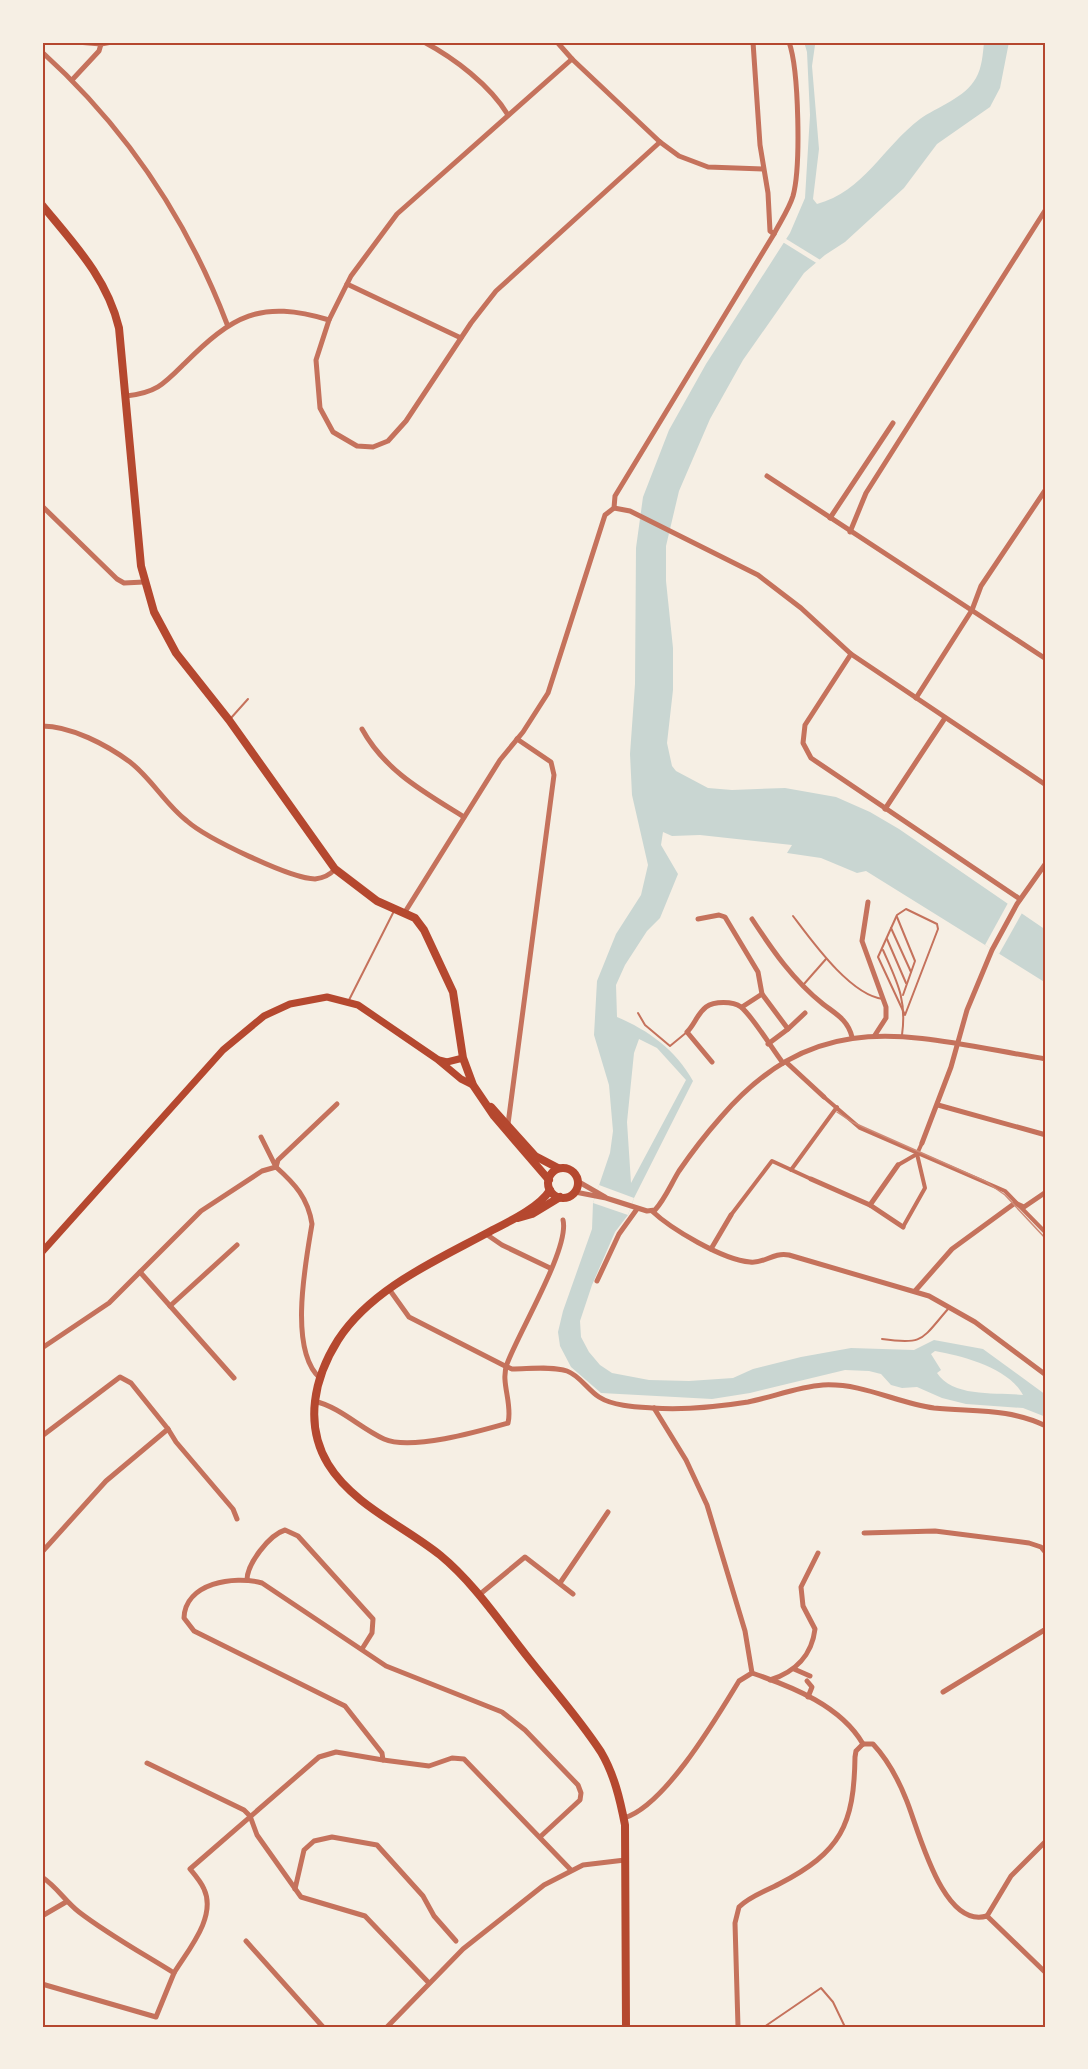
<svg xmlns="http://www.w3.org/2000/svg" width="1088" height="2069" font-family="Manrope,sans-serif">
<rect width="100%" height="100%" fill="#f6efe4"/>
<path fill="#c9d6d2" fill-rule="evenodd" d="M804,42H814L815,45L812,66L819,149L813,199L817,204C863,192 884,146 920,119C937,107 965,98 976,78C982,68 983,53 984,42H1009L1000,88L990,107L937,144L904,188L845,242L825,255L804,273L743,360L710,419L679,491L666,546V581L673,648V690L667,743L672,766L676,771L708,788L732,790L785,788L836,797L870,812L899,829L1046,930V983L866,871L857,873L821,858L787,853L792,845L700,835L672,836L663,832L661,845L678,874L660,918L647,931L625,965L616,985L617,1017C648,1030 676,1050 693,1081L634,1198L628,1215L615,1232L592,1285L580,1321L581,1337L589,1352L600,1365L612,1373L649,1380L689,1381L733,1378L753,1369L801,1357L851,1348L914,1350L934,1340L983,1349L1046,1395V1417L1023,1408L966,1404L942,1398L917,1387L902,1388L891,1385L881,1374L869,1371L845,1370L750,1393L712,1399L601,1393L571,1367L560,1346L558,1332L563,1311L592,1229L593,1203L610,1153L613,1131L609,1085L594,1035L597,981L616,934L641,895L648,865L632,795L630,754L635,684L636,548L643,497L669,430L706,364L790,233L805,198L810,115L807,52ZM639,1039L657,1048L686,1080L631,1183L627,1122L634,1053ZM935,1351C963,1356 1009,1368 1023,1395C997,1392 953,1398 937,1373L941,1370L931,1354Z"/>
<g fill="#f6efe4">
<polygon points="783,237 822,261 818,264 781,241"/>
<polygon points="1008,903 1022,913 999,954 985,945"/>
<polygon points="599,1185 634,1198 628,1215 593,1203"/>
</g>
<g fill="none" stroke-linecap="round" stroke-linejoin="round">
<g stroke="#c5725c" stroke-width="2">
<polyline points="231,718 248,699"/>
<polygon points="906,909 937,924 938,929 905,1015 878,957 897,915"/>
<path d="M793,916C812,941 850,995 883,999"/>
<polyline points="897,917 915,961 903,995"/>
<polyline points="891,928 911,972"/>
<polyline points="887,939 906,983"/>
<path d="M883,950C897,982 907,999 902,1035"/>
<polyline points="804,984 826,959"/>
<polyline points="349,1000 394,911"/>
<polyline points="638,1013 645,1025 670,1046 687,1032"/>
<path d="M882,1339C924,1345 921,1340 948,1309"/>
<polyline points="764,2027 821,1988 833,2002 845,2027"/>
</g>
<g stroke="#c5725c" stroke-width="4">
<polyline points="824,1097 860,1128 1005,1191 1046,1233"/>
<polyline points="898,1165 917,1154 922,1143"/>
<polyline points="791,1170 837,1107"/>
<polyline points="731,1215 772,1161 811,1179"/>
<polyline points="903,1227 925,1188 917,1154"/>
</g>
<g stroke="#c5725c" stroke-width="5">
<polyline points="77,42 101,44 112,42"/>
<path d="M424,42C454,58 490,85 508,115"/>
<polyline points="557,42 572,59 660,142 679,156 708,167 763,169"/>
<polyline points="753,42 760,145 768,193 770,231 774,234"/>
<path d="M42,52C126,128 187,219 227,324"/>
<polyline points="572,59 397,214 351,276 329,320 316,360 320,408 333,432 357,446 373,447 388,441 406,421 471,323 496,291 660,142"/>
<polyline points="72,80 99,51 101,44"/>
<polyline points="347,284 461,338"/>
<path d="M126,396C156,393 164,384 184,364C232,316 260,299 329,320"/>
<polyline points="767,476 1046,659"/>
<polyline points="42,506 117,579 124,583 144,582"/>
<polyline points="614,508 630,511 758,575 801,608 851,654 1046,785"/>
<polyline points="830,518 893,423"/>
<polyline points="850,532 866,493 1046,209"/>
<polyline points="851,654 805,725 803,743 811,758 1020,899"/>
<polyline points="916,698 972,610 981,586 1046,489"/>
<path d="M42,726C71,726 107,745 130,762C152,779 165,804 187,821C206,838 291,879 315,879C323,878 330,875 335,869"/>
<path d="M362,729C385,771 424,792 464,817"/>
<polyline points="885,809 945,718"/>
<polyline points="868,902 862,941 886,1007 886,1018 875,1035"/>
<path d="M405,912L500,760L523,732L548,693L605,515L614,508L615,496L774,234C780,222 789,209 793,196C801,167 799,70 789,42"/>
<polyline points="698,919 719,915 725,917 758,972 762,994 788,1029 768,1044"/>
<path d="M752,919C773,951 793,980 823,1004C836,1014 848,1020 852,1037"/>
<polyline points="742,1007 762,994"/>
<polyline points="788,1029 805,1013"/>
<path d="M712,1062L687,1032C695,1024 697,1014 706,1007C714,1001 733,1001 741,1007C754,1018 772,1049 783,1063"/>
<polyline points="786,1062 824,1097"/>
<polyline points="938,1105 1046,1135"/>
<polyline points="508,1124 554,775 551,762 517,739"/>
<polyline points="261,1137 276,1167 278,1160 337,1104"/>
<polyline points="922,1143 951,1067 967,1010 992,950 1017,904 1046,863"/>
<polyline points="811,1179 870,1205 903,1227"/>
<polyline points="579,1182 605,1197"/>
<path d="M575,1192L606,1198L647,1211L655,1210C665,1199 671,1184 679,1171C692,1152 706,1134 721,1117C821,1001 916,1038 1046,1059"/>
<polyline points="870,1205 898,1165"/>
<path d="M652,1211C671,1229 723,1260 750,1262C765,1264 772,1252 789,1255L929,1296L975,1322L1046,1375"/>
<polyline points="486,1234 502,1245 550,1268"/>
<polyline points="711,1249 731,1215"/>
<polyline points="140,1272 234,1378"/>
<polyline points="597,1281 619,1234 637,1209"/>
<path d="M389,1289L409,1317L505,1366L512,1369C529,1369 552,1366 567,1371C579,1375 588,1390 599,1397C613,1406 636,1407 652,1408C683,1410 717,1407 748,1402C773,1397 797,1387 823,1385C864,1383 896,1403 934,1408C974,1412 1009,1408 1046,1426"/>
<polyline points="915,1291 952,1249 1015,1203 1024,1207 1046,1192"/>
<polyline points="170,1306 237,1245"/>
<path d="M42,1348L109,1303L201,1211L262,1171L276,1167C295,1184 308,1198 312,1224C306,1261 288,1350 320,1378"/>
<path d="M314,1401C340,1407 360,1428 384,1439C411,1451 480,1431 508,1423C513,1404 500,1382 507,1364C518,1333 570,1248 563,1220"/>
<polyline points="168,1429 176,1442 233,1509 237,1519"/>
<polyline points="42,1436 120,1377 131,1383 168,1429 106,1481 42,1552"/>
<polyline points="864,1533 935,1531 1029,1543 1041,1547 1046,1553"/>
<path d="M247,1580C247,1564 269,1535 285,1530L298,1536L373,1619L372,1633L362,1649"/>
<polyline points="560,1583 608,1512"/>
<polyline points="479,1595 525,1557 573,1594"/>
<polyline points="794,1669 810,1676"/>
<path d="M752,1673C793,1687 841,1706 863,1744"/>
<path d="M770,1680C795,1672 812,1655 815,1629L803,1606L801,1587L818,1553"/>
<polyline points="807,1681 812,1687 808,1697"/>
<polyline points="943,1692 1046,1629"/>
<path d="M863,1744H873C888,1760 898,1779 906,1799C918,1827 942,1930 987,1916"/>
<polyline points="147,1763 244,1810 250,1816 257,1835 301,1897 365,1916 428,1982"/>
<path d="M624,1818C665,1806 717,1717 739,1681L752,1673L745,1631L707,1505L686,1460L654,1408"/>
<path d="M540,1837L580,1800L581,1793L578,1785L525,1730L502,1712L386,1666L262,1583C234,1575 185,1583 184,1618L194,1631L345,1706L382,1753L383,1760L429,1766L452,1758L464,1759L570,1869"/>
<path d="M42,1877C57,1887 65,1901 79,1912C109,1935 142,1953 174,1973C188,1950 217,1917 204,1889C201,1882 195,1875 190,1869L319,1757L336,1752L383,1760"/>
<polyline points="295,1889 304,1850 314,1841 332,1837 377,1845 423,1896 434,1916 456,1941"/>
<polyline points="42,1916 66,1902"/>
<polyline points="987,1916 1011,1876 1046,1841"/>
<polyline points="987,1916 1046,1973"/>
<polyline points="246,1941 323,2027"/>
<polyline points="42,1984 156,2017 174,1973"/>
<polyline points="387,2027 463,1949 544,1885 583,1865 625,1860"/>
<path d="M738,2027L735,1923L739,1907C750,1896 766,1891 779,1884C841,1852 854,1825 855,1757L856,1751L863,1744"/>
</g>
<g stroke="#b5482f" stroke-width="7">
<polyline points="439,1060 447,1062 463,1058"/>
<polyline points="42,1252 223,1050 264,1016 290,1004 327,997 358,1005 437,1059 461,1079 473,1085"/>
</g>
<g stroke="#b5482f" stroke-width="8">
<path d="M42,205C74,244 107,278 119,328L141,566L154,612L176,653L229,720L335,869L377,901L415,918L424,930L453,992L463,1058L473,1085L494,1116L549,1180"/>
<polyline points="491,1107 535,1156 558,1168"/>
<circle cx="563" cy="1183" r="15"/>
<path d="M550,1190C539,1208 506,1223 487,1233C435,1261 371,1289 338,1340C314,1378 304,1424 328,1464C353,1505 404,1526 440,1555C474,1583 499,1621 526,1655C551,1687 579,1718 601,1752C614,1774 620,1799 625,1825L626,2027"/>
<polyline points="518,1218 532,1214 560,1197"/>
</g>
<polyline stroke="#cf8b77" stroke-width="1.5" points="837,1112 852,1122 985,1181 1005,1195 1046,1239"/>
</g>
<rect width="1088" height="2069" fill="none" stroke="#f6efe4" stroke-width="87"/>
<rect x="44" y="44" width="1000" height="1982" fill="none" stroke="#b5482f" stroke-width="2"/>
</svg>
